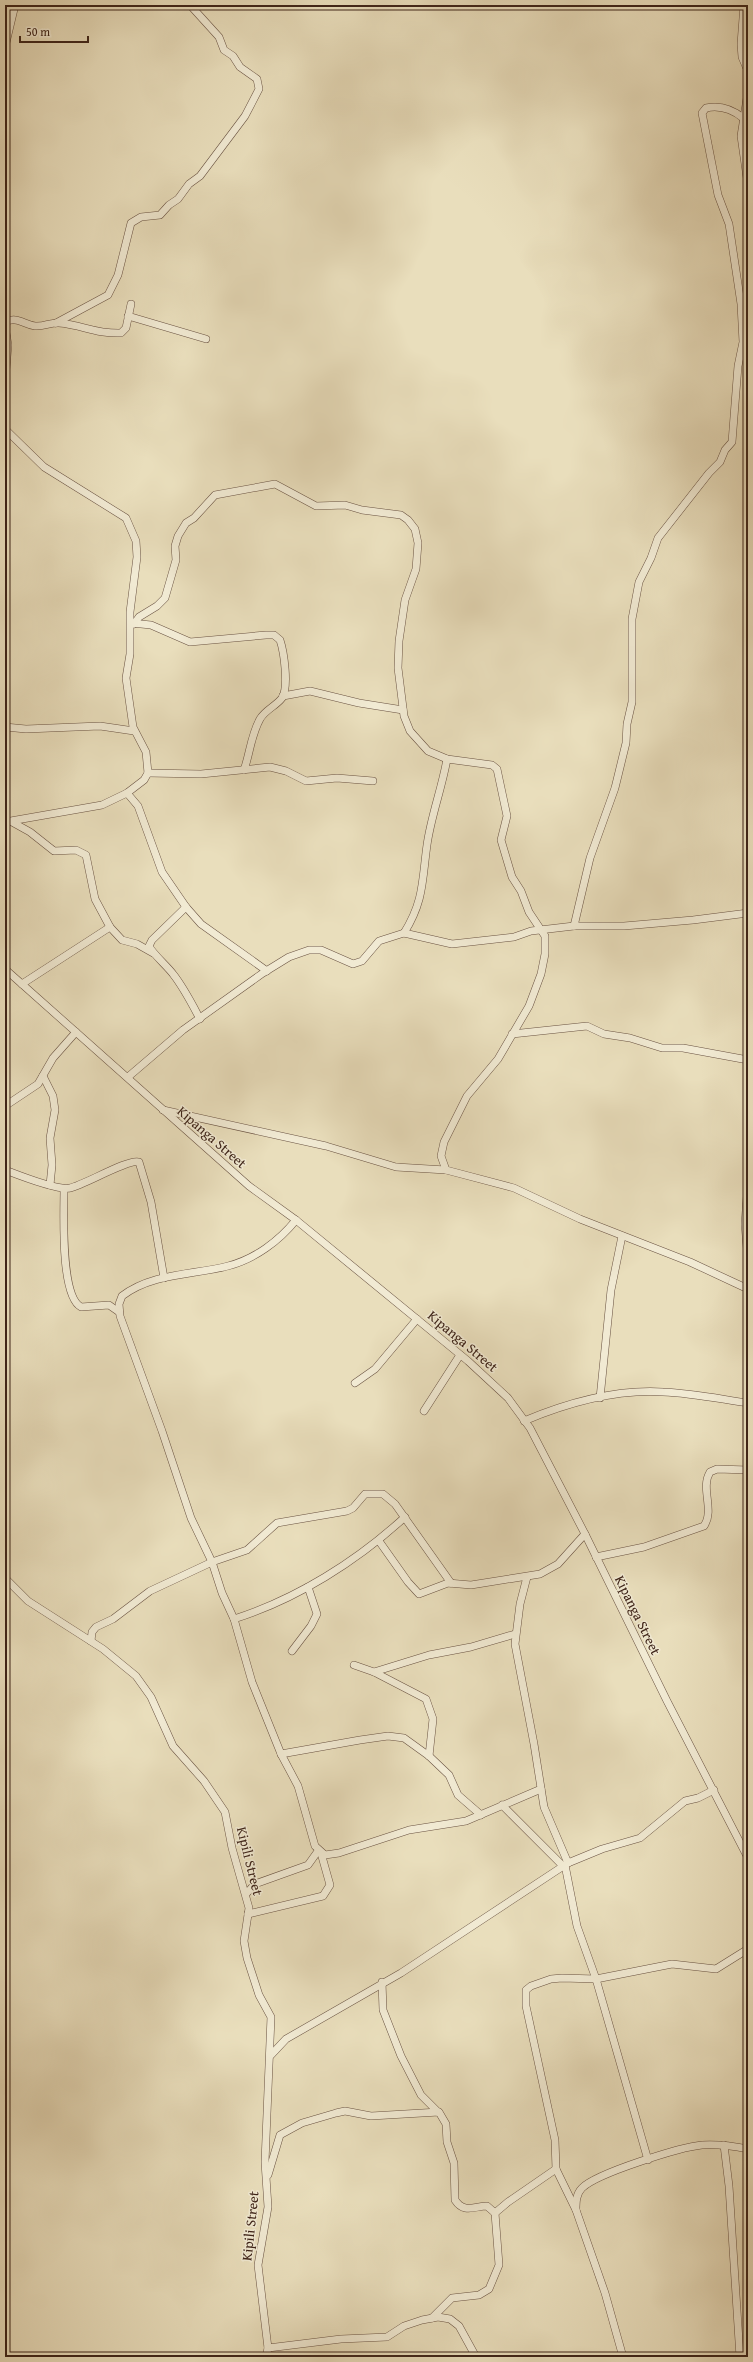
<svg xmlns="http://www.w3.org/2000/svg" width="753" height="2362" font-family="'Gentium Book Plus',serif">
<rect width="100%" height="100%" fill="#e9debc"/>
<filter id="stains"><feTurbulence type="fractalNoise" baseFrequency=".005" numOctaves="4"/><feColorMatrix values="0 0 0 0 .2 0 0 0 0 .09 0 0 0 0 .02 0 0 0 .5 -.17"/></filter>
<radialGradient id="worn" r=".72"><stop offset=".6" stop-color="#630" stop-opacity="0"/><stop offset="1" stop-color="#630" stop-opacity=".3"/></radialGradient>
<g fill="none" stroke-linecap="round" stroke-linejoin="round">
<g stroke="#695242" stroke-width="8">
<g id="street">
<polyline points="744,5 741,44 742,57 748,71"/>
<polyline points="5,47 15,5"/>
<polyline points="748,92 741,136 748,185"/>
<polyline points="128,316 206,339"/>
<path d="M5,322C17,316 23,324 35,326C44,327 51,322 59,323C83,325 95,334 121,333L126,328L131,304"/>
<polyline points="56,323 108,295 118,275 131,223 141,217 160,215 169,205 178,199 189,184 200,176 245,116 259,89 257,79 240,67 233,56 224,50 219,37 190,5"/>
<polyline points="5,326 8,345 5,381"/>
<polyline points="5,429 44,467 126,518 136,541 137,557 130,612 130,654 126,678 133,727 146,752 148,773 144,780 127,793 102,805 5,822"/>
<path d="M131,623L151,625L190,642L266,635H274L280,640C284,652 289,687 282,698C276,706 265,710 260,719C251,735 250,753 244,770"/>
<polyline points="134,624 139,617 157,606 165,598 176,560 175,546 178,536 186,523 194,518 215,495 275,484 316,506 345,505 362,510 401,515 408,520 415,529 418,543 416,569 405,600 399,641 398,668 404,716 410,731 428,751 447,759 492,765 497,769 507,816 501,840 512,877 521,891 529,912 545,936 545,954 541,974 529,1006 498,1059 467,1096 444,1142 441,1156 446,1170"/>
<polyline points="283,696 310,691 359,703 403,710"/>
<polyline points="5,727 26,729 100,726 134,731"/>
<polyline points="148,773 201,774 270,767 286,771 306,781 337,778 373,781"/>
<polyline points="127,793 138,806 162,872 186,907 201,924 267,971"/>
<polyline points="12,822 30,832 54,851 76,850 86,855 95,899 110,927 122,940 137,944 153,953"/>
<path d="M186,907L152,940L149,946C152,953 167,966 173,974C184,988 192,1004 200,1019"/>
<path d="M574,926L590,858L615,788L626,743L627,724L632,702V619L639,582L651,558L658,538L709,473L720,462L725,450L732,442L738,366L743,342L741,304L729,224L718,195L702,113L706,108C720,105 732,109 743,118"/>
<path d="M404,933C424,901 422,881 427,845C431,816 442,788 447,759"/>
<polyline points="5,969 249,1186 296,1220 468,1361 508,1398 530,1428 585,1534 667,1701 748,1858"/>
<polyline points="22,984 110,927"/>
<polyline points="512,1034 587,1026 604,1034 630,1038 662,1048 683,1048 748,1060"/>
<polyline points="43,1076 53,1096 55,1110 50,1138 52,1165 50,1185"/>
<polyline points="128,1077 183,1030 263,973 289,957 309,950 321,950 353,964 362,961 379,941 404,933 452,944 514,937 531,931 574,926 624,926 693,920 748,913"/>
<polyline points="5,1106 38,1084 53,1058 76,1032"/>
<polyline points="163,1110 326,1146 396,1167 446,1170 514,1188 580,1219 690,1262 748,1289"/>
<path d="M5,1170C18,1175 58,1191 70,1188C84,1185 130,1158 139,1162L151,1202L164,1278"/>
<polyline points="748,1183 745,1224 748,1260"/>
<path d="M64,1189C64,1211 60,1296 81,1307L109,1305L119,1312"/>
<path d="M296,1220C279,1241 255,1259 228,1266C193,1275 152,1273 122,1296L119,1304L120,1316L162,1431L191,1518L212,1562L222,1593L234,1619L252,1682L281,1754L298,1786L315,1846L325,1855L339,1853L409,1830L466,1821L541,1789"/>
<polyline points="355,1383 375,1369 417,1319"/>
<polyline points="600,1398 611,1290 622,1236"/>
<polyline points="424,1411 460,1355"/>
<path d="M524,1421C567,1403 616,1389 663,1392C691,1393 720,1399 748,1403"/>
<polyline points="379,1541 408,1582 419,1594 448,1583 471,1585 540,1574 558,1564 585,1534"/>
<path d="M596,1557L644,1547L704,1526C715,1510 700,1488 710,1472L717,1469L748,1470"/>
<polyline points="527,1577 520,1604 515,1644 534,1744 544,1807 568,1863"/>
<polyline points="5,1578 28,1601 103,1649 136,1676 151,1697 173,1746 204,1781 225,1812 232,1848 249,1908 244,1941 247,1958 259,1995 271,2017 265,2162 268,2207 258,2265 268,2348 266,2357"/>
<path d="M234,1619C297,1599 357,1561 405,1517"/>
<polyline points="91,1641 92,1632 96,1627 113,1619 150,1591 212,1562 247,1550 277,1523 347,1511 353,1508 365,1494 383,1494 395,1504 451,1583"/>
<polyline points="292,1651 311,1626 317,1614 308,1587"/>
<polyline points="354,1665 374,1672 426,1699 433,1719 429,1756"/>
<polyline points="374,1672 429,1655 471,1647 515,1634"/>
<polyline points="281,1754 360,1740 388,1736 404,1738 429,1756 449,1775 458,1795 481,1815"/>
<polyline points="502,1805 563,1866"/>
<polyline points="565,1865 577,1926 596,1979 648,2160"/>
<polyline points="246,1894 255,1884 308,1865 318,1851"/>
<polyline points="248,1914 323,1896 330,1885 321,1853"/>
<polyline points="382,1982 383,2010 401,2056 421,2095 438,2112"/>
<polyline points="271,2055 286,2039 401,1973 568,1863 602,1849 640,1838 685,1801 698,1798 714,1790"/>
<polyline points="724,2145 729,2186 740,2357"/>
<path d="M268,2175L280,2135L302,2123L336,2113L345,2111L371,2116L439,2112L446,2124L447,2142L454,2163L455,2200C464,2214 475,2206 487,2206L495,2213"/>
<polyline points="576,2210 556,2169 555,2140 526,2006 526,1990 531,1986 551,1979 562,1978 596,1979 672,1964 716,1969 748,1949"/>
<polyline points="432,2318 452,2298 479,2295 489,2289 499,2265 495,2213 508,2202 556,2169"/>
<polyline points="268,2348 341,2339 387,2337 404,2326 422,2320 438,2317 450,2319 459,2326 476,2357"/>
<path d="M623,2357L605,2293L576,2210C576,2202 576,2194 582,2188C597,2173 681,2147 702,2145C717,2144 733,2146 748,2149"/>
</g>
</g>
<use href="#street" stroke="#f1ead3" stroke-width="7"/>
</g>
<g text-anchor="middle" stroke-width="3" stroke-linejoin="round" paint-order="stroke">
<g font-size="14" fill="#3e2419" stroke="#f1ead3">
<text transform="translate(212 1137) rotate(41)" y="5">Kipanga Street</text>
<text transform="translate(463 1341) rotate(40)" y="5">Kipanga Street</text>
<text transform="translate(638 1615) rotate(64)" y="5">Kipanga Street</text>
<text transform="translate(250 1861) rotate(76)" y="5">Kipili Street</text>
<text transform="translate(250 2226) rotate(-84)" y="5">Kipili Street</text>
</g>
</g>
<rect width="753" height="2362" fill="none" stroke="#e9debc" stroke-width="20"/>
<rect x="6" y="6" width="741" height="2350" fill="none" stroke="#3e2419" stroke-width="2"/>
<rect x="10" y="10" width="733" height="2342" fill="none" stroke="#3e2419"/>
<path d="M20 36v6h68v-6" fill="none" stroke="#3e2419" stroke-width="2"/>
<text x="26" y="36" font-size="12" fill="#3e2419" stroke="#f1ead3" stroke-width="3" paint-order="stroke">50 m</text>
<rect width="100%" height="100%" filter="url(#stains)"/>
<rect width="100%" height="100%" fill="url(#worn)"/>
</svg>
